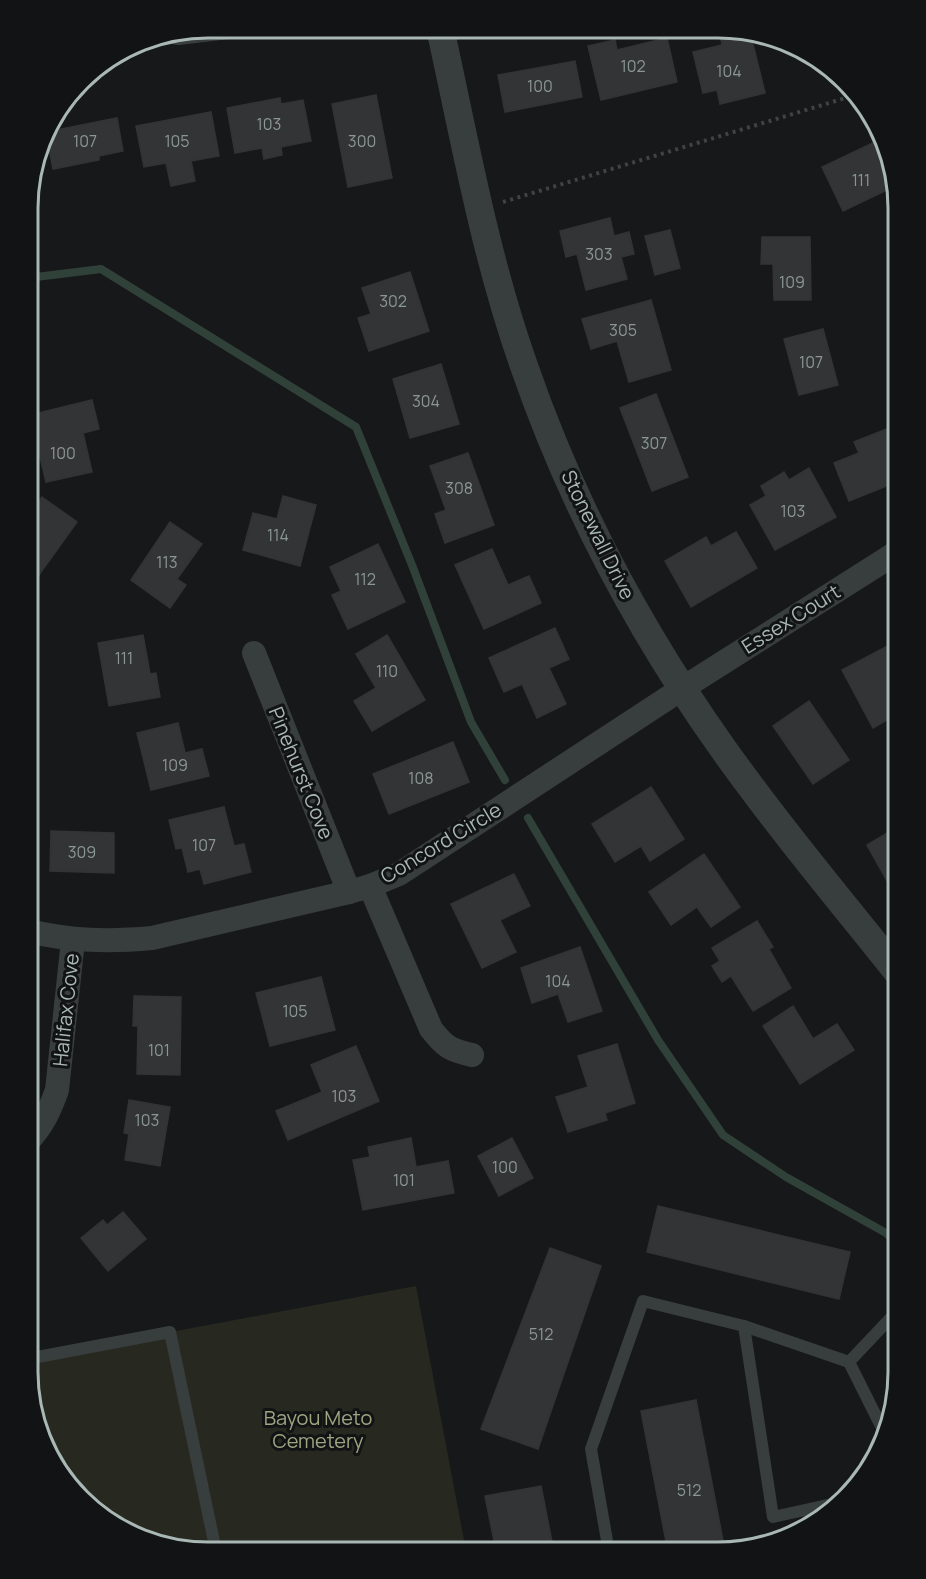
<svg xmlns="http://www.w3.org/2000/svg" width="926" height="1579" font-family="Manrope,sans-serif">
<rect width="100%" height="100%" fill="#171819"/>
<polygon fill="#272921" points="416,1286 466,1551 184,1550 98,1515 41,1440 27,1371 27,1359"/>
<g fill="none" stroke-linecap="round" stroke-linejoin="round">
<g stroke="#304139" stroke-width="8">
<polyline points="28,278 101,269 356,427 412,565 471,722 505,780"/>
<polyline points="528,818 658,1040 723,1135 786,1177 886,1233 899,1246"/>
</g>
</g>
<g fill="#323435" stroke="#313435" stroke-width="1.5">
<polygon points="719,29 742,29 750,32 765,93 720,104 717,90 703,93 693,52 722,45"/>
<polygon points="667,38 677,82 601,100 588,46 615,40 617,50"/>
<polygon points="575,61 582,97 505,112 498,75"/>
<polygon points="376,95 392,178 348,187 332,104"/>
<polygon points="280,98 281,104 303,100 311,141 281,147 282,155 264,159 262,148 235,153 227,108"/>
<polygon points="211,112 219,156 191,161 195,181 171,186 166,163 144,167 136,126"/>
<polygon points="117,118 123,151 99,156 99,160 53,169 46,132"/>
<polygon points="877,141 892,173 895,186 843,211 822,167"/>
<polygon points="610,218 614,236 629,232 634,254 621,257 627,279 586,290 577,254 566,257 560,231"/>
<polygon points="670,230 680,268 655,275 645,236"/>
<polygon points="762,237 810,237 811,300 774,300 773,264 761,264"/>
<polygon points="410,272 429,331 369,351 358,318 371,314 362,288"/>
<polygon points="651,300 671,370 629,382 617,341 591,349 582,319"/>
<polygon points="823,329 838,385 799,395 784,339"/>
<polygon points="28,339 38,342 28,370"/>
<polygon points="441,364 459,424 410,438 393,379"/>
<polygon points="656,394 688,477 652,491 620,408"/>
<polygon points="92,400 99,429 83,433 92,472 46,482 30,415"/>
<polygon points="899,424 899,481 849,501 834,463 859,453 854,442"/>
<polygon points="468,453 494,525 445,543 435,514 446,510 430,466"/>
<polygon points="809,468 836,517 775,550 750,505 766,496 761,486 784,472 789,480"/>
<polygon points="283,496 316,505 300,566 243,550 253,513 277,519"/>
<polygon points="42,497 77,522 31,586 28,584 28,516"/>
<polygon points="170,522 202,544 177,579 186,585 170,608 131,580"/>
<polygon points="736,532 757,568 691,607 665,561 706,537 711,546"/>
<polygon points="378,544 405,602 348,629 332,595 341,591 330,567"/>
<polygon points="492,549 508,585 529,576 541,603 484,629 455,565"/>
<polygon points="555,628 569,659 549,668 566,704 537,718 522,684 504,692 489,658"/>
<polygon points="143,635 150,674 156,673 160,697 109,706 98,643"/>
<polygon points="387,635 425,700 372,731 354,701 376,688 356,654"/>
<polygon points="899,640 899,681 886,688 899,713 873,728 842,670"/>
<polygon points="809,701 849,760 813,784 773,726"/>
<polygon points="178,723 185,753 202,749 209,776 151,790 137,733"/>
<polygon points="453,742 469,782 389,814 373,774"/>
<polygon points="651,787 684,839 650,861 641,846 615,862 592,824"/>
<polygon points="224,807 234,846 244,844 251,872 204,884 200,869 188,872 182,848 176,849 169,820"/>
<polygon points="899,826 899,883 891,888 867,845"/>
<polygon points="51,831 114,833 114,873 50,871"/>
<polygon points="704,854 740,907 711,927 697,907 671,925 649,892"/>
<polygon points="514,874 530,906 500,920 516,952 482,968 451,904"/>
<polygon points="757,921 773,947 769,949 791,988 753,1011 731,976 722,982 712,966 720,961 712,948"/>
<polygon points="580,947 602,1011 568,1022 558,994 532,1003 521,968"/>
<polygon points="321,977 335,1030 270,1046 256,993"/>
<polygon points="134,996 181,997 180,1075 137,1074 138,1026 133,1026"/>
<polygon points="793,1006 813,1039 837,1024 854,1050 800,1084 763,1026"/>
<polygon points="617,1044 635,1103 605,1113 607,1120 568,1132 556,1097 588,1087 578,1056"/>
<polygon points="356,1046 379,1101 288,1140 276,1111 322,1092 311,1065"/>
<polygon points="129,1100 170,1107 160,1166 125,1160 129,1134 124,1133"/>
<polygon points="411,1138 416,1167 448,1161 454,1193 363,1210 353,1160 370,1157 368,1147"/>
<polygon points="512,1138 533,1178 499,1196 478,1156"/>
<polygon points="658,1206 850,1252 839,1299 647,1252"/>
<polygon points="123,1212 146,1239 108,1271 81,1238 103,1220 107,1225"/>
<polygon points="27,1241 30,1241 38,1282 27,1284"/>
<polygon points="550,1248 601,1266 538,1449 481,1429"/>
<polygon points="696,1400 725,1551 668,1552 641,1411"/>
<polygon points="541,1486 554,1552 496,1551 485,1496"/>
</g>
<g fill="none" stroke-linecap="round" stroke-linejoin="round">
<polyline stroke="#3e4443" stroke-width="4" stroke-dasharray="3 4.5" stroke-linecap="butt" points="503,202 852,96"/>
<g stroke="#383e3d" stroke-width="12">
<polyline points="744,1326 849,1362"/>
<polyline points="27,1359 170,1332 216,1551"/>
<polyline points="886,1436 849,1362 899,1309"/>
<polyline points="609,1552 591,1449 643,1301 744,1326 773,1517 832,1504"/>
</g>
<g stroke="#383e3d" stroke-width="24">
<polyline points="178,33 228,27"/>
<polyline points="254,653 349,892"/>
<path d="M370,886L431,1029C445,1047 450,1050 472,1055"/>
<path d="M28,931C71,941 108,942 152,938L349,892L370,886L399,874L683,688L899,551"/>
<path d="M27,1142C42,1127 50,1110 57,1090L73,940"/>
</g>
<path stroke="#383e3d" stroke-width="28" d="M440,28C465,141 485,256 524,366C571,502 640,632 724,750C779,827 840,900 899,974"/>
</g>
<g text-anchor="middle" stroke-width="6" stroke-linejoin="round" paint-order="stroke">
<g font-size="16" fill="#8b9795">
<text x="633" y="72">102</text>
<text x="729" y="77">104</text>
<text x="540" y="92">100</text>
<text x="269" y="130">103</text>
<text x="85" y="147">107</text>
<text x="177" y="147">105</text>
<text x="362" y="147">300</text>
<text x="861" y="186">111</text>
<text x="599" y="260">303</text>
<text x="792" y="288">109</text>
<text x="393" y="307">302</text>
<text x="623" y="336">305</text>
<text x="811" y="368">107</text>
<text x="426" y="407">304</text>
<text x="654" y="449">307</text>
<text x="63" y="459">100</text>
<text x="459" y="494">308</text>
<text x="793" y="517">103</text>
<text x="278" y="541">114</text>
<text x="167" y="568">113</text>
<text x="365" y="585">112</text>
<text x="124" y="664">111</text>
<text x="387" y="677">110</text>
<text x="175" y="771">109</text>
<text x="421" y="784">108</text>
<text x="204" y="851">107</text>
<text x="82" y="858">309</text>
<text x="558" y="987">104</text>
<text x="295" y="1017">105</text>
<text x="159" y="1056">101</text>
<text x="344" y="1102">103</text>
<text x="147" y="1126">103</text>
<text x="505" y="1173">100</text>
<text x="404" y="1186">101</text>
<text x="541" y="1340">512</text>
<text x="689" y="1496">512</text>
</g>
<g font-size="20" fill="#a9b8b5" stroke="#121314">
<text transform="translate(598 535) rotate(64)" y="7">Stonewall Drive</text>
<text transform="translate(791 619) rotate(-32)" y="7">Essex Court</text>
<text transform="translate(301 773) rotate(68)" y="7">Pinehurst Cove</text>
<text transform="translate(441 843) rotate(-31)" y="7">Concord Circle</text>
<text transform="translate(66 1010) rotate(-84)" y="7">Halifax Cove</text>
</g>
<g font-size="20" fill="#9ea380" stroke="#121314">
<text x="318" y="1425">Bayou Meto<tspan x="318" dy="23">Cemetery</tspan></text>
</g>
</g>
<path d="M0 0H926V1579H0ZM208 38H718A170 170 0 0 1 888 208V1372A170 170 0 0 1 718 1542H208A170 170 0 0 1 38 1372V208A170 170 0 0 1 208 38Z" fill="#121314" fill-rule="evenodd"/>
<path fill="none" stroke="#a9b8b5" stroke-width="3" d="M208 38H718A170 170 0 0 1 888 208V1372A170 170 0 0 1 718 1542H208A170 170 0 0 1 38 1372V208A170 170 0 0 1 208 38Z"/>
</svg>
